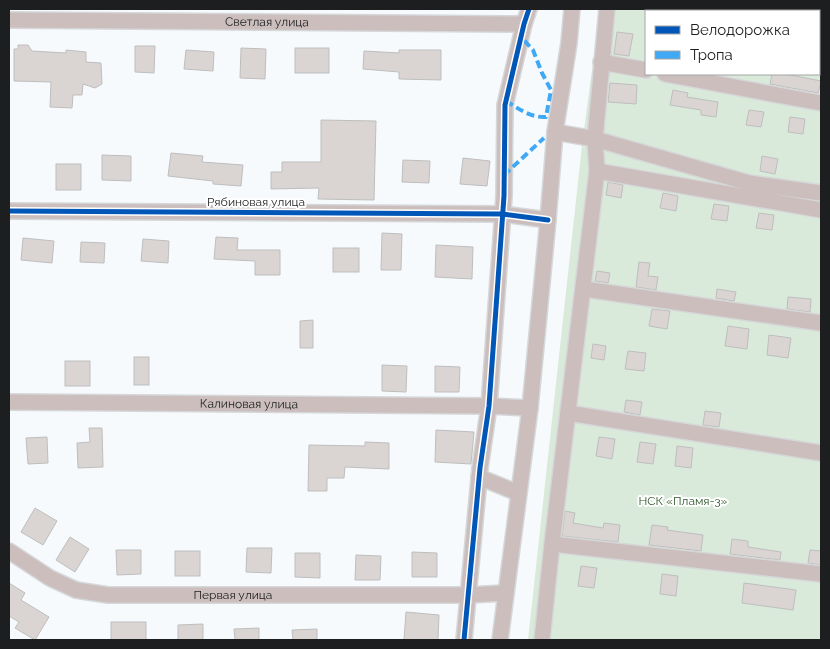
<svg xmlns="http://www.w3.org/2000/svg" width="830" height="649" font-family="Raleway,sans-serif">
<rect width="100%" height="100%" fill="#f7fafd"/>
<path fill="#daeada" fill-rule="evenodd" d="M600,9H821V640H528L582,145ZM646,11H819V74H646Z"/>
<g fill="#dad5d2" stroke="#bebebf">
<polygon points="617,32 633,34 629,56 614,54"/>
<polygon points="18,45 28,45 32,51 66,53 66,50 86,52 86,62 101,63 102,84 95,88 83,84 82,95 73,95 72,108 50,107 51,82 14,81 14,49 18,49"/>
<polygon points="135,46 155,46 154,73 135,72"/>
<polygon points="241,48 266,49 265,79 240,78"/>
<rect x="295" y="48" width="34" height="25"/>
<polygon points="186,50 214,52 213,71 184,69"/>
<polygon points="399,50 441,50 441,80 399,79 399,72 363,69 364,51 399,53"/>
<polygon points="772,74 785,74 821,81 818,93 770,84"/>
<polygon points="610,83 637,85 636,104 608,102"/>
<polygon points="673,90 688,93 687,97 718,102 716,117 701,115 701,110 670,105"/>
<polygon points="749,110 764,112 761,127 746,125"/>
<polygon points="790,117 805,119 803,134 788,132"/>
<polygon points="321,120 376,121 374,200 318,199 319,188 271,189 271,172 282,172 282,162 321,162"/>
<polygon points="171,153 203,156 202,162 243,165 241,186 213,184 213,181 168,176"/>
<polygon points="102,155 131,156 131,181 102,180"/>
<polygon points="762,156 778,159 775,174 760,171"/>
<polygon points="463,158 490,161 487,186 460,184"/>
<polygon points="403,160 430,161 429,183 402,182"/>
<rect x="56" y="164" width="25" height="26"/>
<polygon points="608,182 623,185 621,198 606,195"/>
<polygon points="663,193 678,196 676,211 660,208"/>
<polygon points="714,204 729,206 727,221 711,219"/>
<polygon points="759,213 774,215 772,230 756,228"/>
<polygon points="382,233 402,234 401,270 381,270"/>
<polygon points="216,237 238,238 237,250 280,250 280,275 255,275 255,261 214,259"/>
<polygon points="23,238 54,241 52,263 21,260"/>
<polygon points="143,239 169,241 168,263 141,261"/>
<polygon points="81,242 105,243 104,263 80,262"/>
<polygon points="436,245 473,247 472,279 435,277"/>
<rect x="333" y="248" width="26" height="24"/>
<polygon points="639,262 650,263 648,276 658,277 656,290 636,287"/>
<polygon points="597,271 610,273 608,283 595,281"/>
<polygon points="717,289 736,292 734,301 716,298"/>
<polygon points="788,297 811,299 810,312 787,309"/>
<polygon points="652,309 670,311 667,329 649,326"/>
<polygon points="313,320 313,348 300,348 300,321"/>
<polygon points="728,326 749,329 747,349 725,346"/>
<polygon points="769,335 791,338 788,358 767,355"/>
<polygon points="593,344 606,346 604,360 591,358"/>
<polygon points="628,351 646,353 644,371 625,369"/>
<rect x="134" y="357" width="15" height="28"/>
<rect x="65" y="361" width="25" height="25"/>
<polygon points="382,365 407,366 406,392 382,391"/>
<polygon points="435,366 460,367 459,392 435,392"/>
<polygon points="626,400 642,402 640,415 624,412"/>
<polygon points="705,411 721,413 719,427 703,425"/>
<polygon points="89,428 102,428 103,467 78,468 77,443 90,442"/>
<polygon points="436,430 474,432 471,464 435,462"/>
<polygon points="47,437 48,463 28,464 26,438"/>
<polygon points="599,437 615,439 612,459 596,456"/>
<polygon points="365,442 389,443 389,469 345,467 344,478 327,478 327,491 308,491 309,445 365,446"/>
<polygon points="640,442 656,444 653,464 637,462"/>
<polygon points="677,446 693,448 691,468 675,466"/>
<polygon points="35,508 57,521 43,545 21,532"/>
<polygon points="565,511 575,513 573,523 603,528 604,523 620,525 618,542 562,536"/>
<polygon points="652,525 668,527 667,530 703,535 701,551 649,545"/>
<polygon points="70,537 89,549 75,572 56,560"/>
<polygon points="732,539 748,541 748,547 781,552 780,560 730,554"/>
<polygon points="247,548 272,548 271,573 246,572"/>
<polygon points="116,550 141,550 141,574 117,575"/>
<polygon points="810,550 821,551 821,565 808,563"/>
<rect x="175" y="551" width="25" height="25"/>
<polygon points="412,552 437,553 437,577 412,577"/>
<polygon points="295,553 320,553 320,578 295,577"/>
<polygon points="356,555 381,556 380,580 355,580"/>
<polygon points="581,566 597,568 594,588 578,586"/>
<polygon points="662,574 678,576 676,596 660,594"/>
<polygon points="9,583 25,593 21,600 49,617 35,640 15,628 19,622 9,616"/>
<polygon points="744,583 796,590 793,610 742,603"/>
<polygon points="406,612 439,615 438,640 404,640"/>
<rect x="111" y="622" width="35" height="18"/>
<polygon points="203,624 203,640 178,640 178,625"/>
<polygon points="259,628 259,640 235,640 234,629"/>
<polygon points="317,629 317,640 293,640 292,630"/>
</g>
<g fill="none" stroke-linecap="round" stroke-linejoin="round">
<g stroke="#d5d7d9" stroke-width="18">
<g id="minor">
<path id="s1" d="M9,20L524,24"/>
<polyline points="601,62 646,70"/>
<polyline points="665,74 821,103"/>
<polyline points="555,132 595,139 749,183 821,193"/>
<polyline points="597,171 821,210"/>
<polyline points="9,211 502,214 548,220"/>
<polyline points="584,289 821,323"/>
<path id="s2" d="M9,402L489,406L530,408"/>
<polyline points="568,413 821,453"/>
<polyline points="479,477 518,493"/>
<polyline points="552,544 821,574"/>
<path id="s3" d="M9,551L50,578L76,590L108,595H468L505,593"/>
<polyline points="464,640 480,468 489,406 504,196 505,105 524,24 529,9"/>
<polyline points="500,640 530,408 548,220 555,132 569,43 572,9"/>
<polyline points="542,640 552,544 597,171 595,139 607,9"/>
</g>
</g>
<use href="#minor" stroke="#cbbebd" stroke-width="15"/>
<g stroke="#3fa9f5" stroke-width="4" stroke-dasharray="8 4" stroke-linecap="butt">
<path d="M506,101C519,109 531,118 546,117L551,90L542,73L533,50L521,37"/>
<polyline points="504,175 544,138"/>
</g>
<g stroke="#fff" stroke-width="8">
<g id="cycleway">
<polyline points="9,211 502,214 548,220"/>
<polyline points="464,640 480,468 489,406 504,196 505,105 524,24 529,9"/>
</g>
</g>
<use href="#cycleway" stroke="#0057b8" stroke-width="5"/>
</g>
<g text-anchor="middle" stroke-width="4" stroke-linejoin="round" paint-order="stroke">
<g font-size="12" fill="#1c1e20" stroke="#fff">
<text dy="4" stroke="none"><textPath href="#s1" startOffset="258">Светлая улица</textPath></text>
<text x="256" y="206">Рябиновая улица</text>
<text dy="4" stroke="none"><textPath href="#s2" startOffset="240">Калиновая улица</textPath></text>
<text dy="4" stroke="none"><textPath href="#s3" startOffset="235">Первая улица</textPath></text>
</g>
<g font-size="12" fill="#2d5427" stroke="#fff">
<text x="683" y="505">НСК «Пламя-3»</text>
</g>
</g>
<rect width="830" height="649" fill="none" stroke="#1c1e20" stroke-width="20"/>
<rect x="645" y="10" width="175" height="65" fill="#ffffff" stroke="#a4a5a6"/>
<rect x="655" y="26" width="25" height="8" fill="#0057b8" stroke="#a4a5a6"/>
<text x="690" y="35" font-size="15" fill="#1c1e20">Велодорожка</text>
<rect x="655" y="51" width="25" height="8" fill="#3fa9f5" stroke="#a4a5a6"/>
<text x="690" y="60" font-size="15" fill="#1c1e20">Тропа</text>
</svg>
